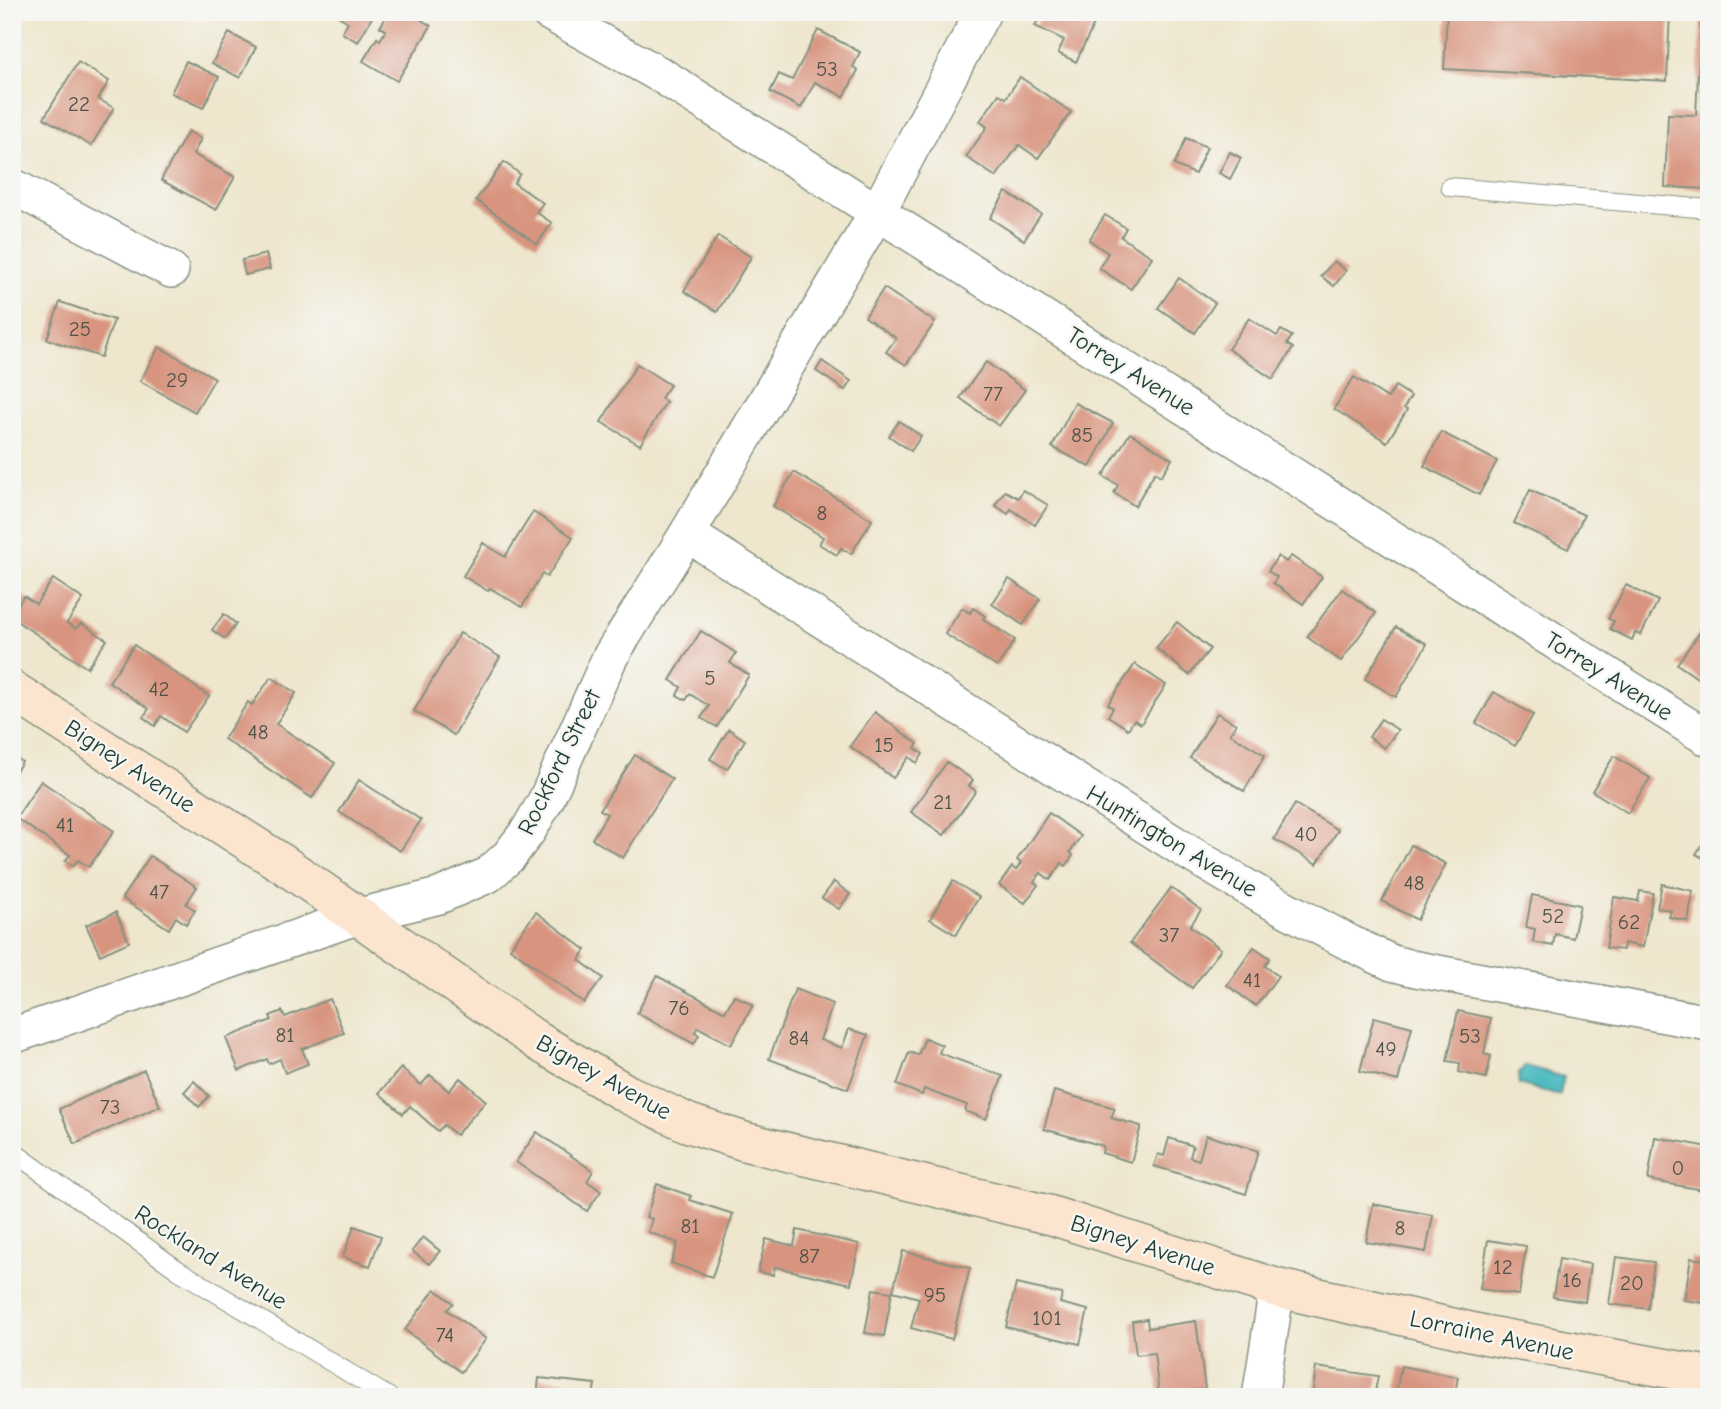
<svg xmlns="http://www.w3.org/2000/svg" width="1721" height="1409" font-family="'Comic Neue',sans-serif">
<rect width="100%" height="100%" fill="#f6f6f2"/>
<filter id="ink" filterUnits="userSpaceOnUse"><feTurbulence type="fractalNoise" baseFrequency=".0143" numOctaves="2"/><feDisplacementMap in="SourceGraphic" scale="14" xChannelSelector="R" yChannelSelector="G"/><feConvolveMatrix kernelMatrix="1 2 1 2 8 2 1 2 1" color-interpolation-filters="sRGB"/></filter>
<filter id="wash" filterUnits="userSpaceOnUse"><feTurbulence type="fractalNoise" baseFrequency=".00686" numOctaves="4" result="noise"/><feDisplacementMap in="SourceGraphic" scale="28" xChannelSelector="R" yChannelSelector="G"/><feGaussianBlur stdDeviation="1.57" result="paint"/><feColorMatrix in="noise" values="0 0 0 0 0 0 0 0 0 0 0 0 0 0 0 0 0 1.4 0 .05"/><feComposite in="paint" operator="in"/></filter>
<g filter="url(#wash)">
<rect width="100%" height="100%" fill="#eee6cd"/>
<polygon fill="#4bbac0" stroke="#357c7a" stroke-width="2" points="1525,1066 1564,1077 1560,1094 1556,1095 1519,1084 1518,1074"/>
<g id="blocks">
<g fill="#d8947f">
<polygon points="332,12 375,12 358,42 342,33 348,22"/>
<polygon points="389,12 409,12 431,26 397,81 363,61 377,38 380,40 386,30 380,27"/>
<polygon points="1042,12 1100,12 1076,62 1058,53 1064,40 1035,26"/>
<polygon points="1447,12 1670,12 1667,81 1444,69"/>
<polygon points="1701,12 1709,12 1709,189 1665,187 1668,114 1696,115"/>
<polygon points="818,30 860,52 853,67 858,70 844,97 815,82 801,108 770,92 779,74 792,80"/>
<polygon points="229,33 256,47 240,78 212,63"/>
<polygon points="186,61 219,77 203,108 171,93"/>
<polygon points="78,62 109,81 98,99 114,108 91,146 44,118"/>
<polygon points="1020,77 1071,112 1038,158 1019,145 996,177 966,157 987,127 980,121 999,94 1006,98"/>
<polygon points="188,131 201,139 193,154 235,177 216,210 161,180"/>
<polygon points="1186,138 1207,147 1195,174 1174,165"/>
<polygon points="1230,152 1241,158 1230,179 1219,173"/>
<polygon points="504,162 520,174 514,183 543,203 536,212 552,223 537,244 476,200"/>
<polygon points="1006,192 1041,214 1024,240 990,218"/>
<polygon points="1105,215 1126,228 1121,237 1152,257 1131,289 1099,268 1108,253 1089,240"/>
<polygon points="718,236 751,257 717,312 684,291"/>
<polygon points="266,254 270,269 245,275 242,260"/>
<polygon points="1334,261 1346,271 1334,286 1321,276"/>
<polygon points="1179,278 1215,303 1195,333 1158,308"/>
<polygon points="884,288 935,322 906,365 886,352 896,338 865,317"/>
<polygon points="60,302 114,320 101,357 47,339"/>
<polygon points="1249,318 1277,336 1281,330 1292,336 1287,344 1293,348 1273,379 1228,349"/>
<polygon points="159,347 215,378 195,412 140,381"/>
<polygon points="822,361 851,381 845,390 816,371"/>
<polygon points="986,362 1025,390 999,426 960,398"/>
<polygon points="637,364 670,385 661,398 666,402 640,445 601,422"/>
<polygon points="1354,377 1388,398 1395,386 1411,396 1404,408 1407,410 1387,442 1334,409"/>
<polygon points="1075,403 1113,423 1090,467 1052,447"/>
<polygon points="899,421 921,436 911,451 889,436"/>
<polygon points="1441,432 1497,461 1479,495 1424,466"/>
<polygon points="1130,433 1172,459 1161,476 1155,472 1135,506 1114,493 1118,485 1103,476"/>
<polygon points="794,472 872,520 851,554 841,548 837,555 819,544 823,537 773,506"/>
<polygon points="1023,490 1048,505 1035,525 1011,509 1008,514 995,505 1005,491 1018,498"/>
<polygon points="1530,490 1584,515 1568,549 1514,523"/>
<polygon points="533,512 573,537 547,577 542,574 522,607 490,588 488,591 463,576 483,543 505,557"/>
<polygon points="1278,556 1286,562 1291,556 1322,577 1303,604 1273,583 1277,577 1268,571"/>
<polygon points="53,579 83,599 67,623 76,629 81,623 107,640 87,668 12,618 12,613 24,596 36,604"/>
<polygon points="1009,579 1040,599 1023,625 992,604"/>
<polygon points="1626,585 1658,601 1641,635 1635,633 1632,640 1610,629 1614,621 1608,619"/>
<polygon points="1342,589 1376,613 1341,661 1307,637"/>
<polygon points="962,608 970,613 973,608 985,616 983,619 1015,640 997,667 945,634"/>
<polygon points="224,614 236,624 225,639 212,630"/>
<polygon points="1177,622 1210,649 1189,675 1156,648"/>
<polygon points="1396,627 1427,644 1396,697 1365,679"/>
<polygon points="701,631 736,653 730,663 749,675 717,727 701,718 709,706 690,694 686,700 677,695 681,687 670,680"/>
<polygon points="1700,632 1709,639 1709,679 1706,684 1677,664"/>
<polygon points="460,633 500,657 454,735 414,711"/>
<polygon points="134,645 209,696 184,732 161,716 155,726 143,717 149,709 109,682"/>
<polygon points="1135,664 1166,685 1141,724 1134,720 1128,729 1108,716 1113,708 1108,704"/>
<polygon points="271,677 296,693 276,724 335,763 312,798 224,739 248,702 252,705"/>
<polygon points="1494,692 1533,715 1515,746 1476,723"/>
<polygon points="875,712 918,744 915,748 923,754 917,763 909,757 893,778 850,746"/>
<polygon points="1217,713 1236,724 1230,734 1265,755 1244,791 1190,758"/>
<polygon points="1381,719 1398,730 1384,748 1369,737"/>
<polygon points="729,729 745,740 727,769 710,759"/>
<polygon points="12,755 22,762 12,777"/>
<polygon points="635,755 672,779 623,858 592,839 607,814 600,810"/>
<polygon points="1614,756 1650,778 1628,813 1592,791"/>
<polygon points="947,762 973,780 969,786 976,791 944,835 911,812"/>
<polygon points="359,780 421,820 400,851 339,812"/>
<polygon points="41,781 114,831 89,867 78,860 73,866 65,861 70,855 16,818"/>
<polygon points="1295,804 1338,830 1317,864 1274,839"/>
<polygon points="1049,813 1081,836 1070,852 1073,855 1066,866 1062,863 1050,880 1041,873 1034,882 1038,885 1025,903 999,885 1012,867 1016,870 1021,863 1017,860"/>
<polygon points="1709,833 1709,861 1696,854"/>
<polygon points="1411,845 1446,864 1417,920 1382,901"/>
<polygon points="150,856 197,887 186,904 195,910 186,924 176,917 169,929 122,898"/>
<polygon points="953,881 979,897 956,935 930,919"/>
<polygon points="834,882 850,894 839,909 822,898"/>
<polygon points="1662,884 1693,891 1688,921 1669,917 1671,910 1657,908"/>
<polygon points="1171,888 1201,910 1190,926 1221,949 1192,988 1130,943"/>
<polygon points="1640,891 1653,893 1643,947 1624,943 1623,950 1606,948 1614,897 1638,901"/>
<polygon points="1532,895 1580,905 1573,938 1555,934 1553,946 1533,942 1535,929 1526,927"/>
<polygon points="116,912 129,942 100,955 86,925"/>
<polygon points="536,912 586,950 579,960 603,978 584,1003 510,948"/>
<polygon points="1254,947 1270,958 1265,966 1278,976 1256,1006 1227,985"/>
<polygon points="657,976 725,1012 734,995 753,1005 731,1045 698,1027 695,1032 699,1035 694,1044 637,1013"/>
<polygon points="795,989 833,1004 820,1040 842,1048 849,1029 868,1035 848,1089 769,1059"/>
<polygon points="330,999 344,1033 302,1049 308,1064 285,1073 280,1059 269,1064 267,1059 239,1071 226,1038 272,1020 270,1016 282,1011 285,1017"/>
<polygon points="1458,1011 1491,1018 1484,1054 1491,1056 1486,1078 1459,1072 1460,1063 1447,1061"/>
<polygon points="1374,1017 1412,1027 1398,1081 1360,1071"/>
<polygon points="925,1038 942,1045 939,1053 1003,1076 986,1119 965,1111 967,1105 924,1089 922,1095 897,1085 909,1052 918,1055"/>
<polygon points="401,1068 421,1085 430,1075 449,1091 460,1078 486,1101 456,1135 444,1125 438,1131 410,1106 403,1114 379,1093"/>
<polygon points="144,1070 160,1106 75,1144 59,1109"/>
<polygon points="194,1081 209,1096 199,1107 184,1092"/>
<polygon points="1054,1091 1115,1108 1111,1118 1141,1126 1131,1162 1102,1153 1103,1146 1044,1129"/>
<polygon points="537,1132 593,1171 587,1181 601,1191 587,1211 516,1162"/>
<polygon points="1206,1135 1258,1151 1246,1194 1154,1166 1158,1154 1164,1156 1169,1138 1193,1146 1190,1157 1199,1160"/>
<polygon points="1655,1137 1709,1147 1703,1190 1648,1180"/>
<polygon points="657,1184 691,1196 690,1200 733,1214 712,1277 671,1263 678,1243 648,1232 652,1219 646,1217"/>
<polygon points="1373,1204 1433,1215 1426,1252 1366,1242"/>
<polygon points="354,1226 381,1236 370,1266 343,1257"/>
<polygon points="797,1230 859,1244 851,1284 775,1267 773,1275 758,1272 766,1239 794,1246"/>
<polygon points="423,1237 440,1251 429,1264 412,1251"/>
<polygon points="1488,1240 1526,1246 1519,1295 1480,1289"/>
<polygon points="903,1251 970,1268 952,1339 911,1328 919,1298 893,1291"/>
<polygon points="1616,1257 1654,1262 1648,1309 1609,1304"/>
<polygon points="1691,1258 1709,1261 1709,1304 1684,1300"/>
<polygon points="1559,1259 1590,1264 1585,1302 1553,1297"/>
<polygon points="1016,1284 1062,1294 1060,1303 1088,1310 1080,1344 1006,1327"/>
<polygon points="435,1289 453,1303 447,1310 486,1339 461,1372 405,1330"/>
<polygon points="873,1289 892,1292 884,1336 865,1333"/>
<polygon points="1147,1319 1148,1328 1196,1321 1205,1389 1159,1394 1154,1353 1136,1355 1132,1321"/>
<polygon points="1401,1366 1458,1377 1455,1393 1468,1397 1395,1397"/>
<polygon points="1316,1367 1378,1376 1374,1397 1312,1397"/>
<polygon points="539,1378 595,1384 593,1397 537,1397"/>
</g>
</g>
</g>
<g filter="url(#ink)">
<use href="#blocks" fill-opacity="0" stroke="#869280" stroke-width="2"/>
<g fill="none" stroke-linecap="round" stroke-linejoin="round">
<g stroke="#869280" stroke-width="20">
<g id="lane">
<polyline points="1450,187 1709,209"/>
<polyline points="12,1151 178,1270 389,1397"/>
</g>
</g>
<g stroke="#869280" stroke-width="38">
<g id="street">
<polyline points="548,12 664,77 1709,739"/>
<polyline points="12,186 171,270"/>
<polyline points="687,534 1186,851 1265,898 1350,943 1392,963 1416,969 1709,1023"/>
<polyline points="12,1036 356,917 439,896 488,875 509,856 528,831 546,800 610,657 687,534 878,211 983,12"/>
<polyline points="1260,1397 1277,1288"/>
</g>
</g>
<g stroke="#869280" stroke-width="41">
<polyline id="secondary" points="12,690 283,864 539,1042 627,1094 688,1123 746,1142 1050,1215 1277,1288 1486,1335 1709,1376"/>
</g>
<use href="#lane" stroke="#fff" stroke-width="18"/>
<use href="#street" stroke="#fff" stroke-width="35"/>
<use href="#secondary" stroke="#fbe5cf" stroke-width="38"/>
</g>
</g>
<g text-anchor="middle" stroke-width="5" stroke-linejoin="round" paint-order="stroke">
<g font-size="21" fill="#4d5347">
<text x="827" y="76">53</text>
<text x="79" y="111">22</text>
<text x="80" y="336">25</text>
<text x="177" y="387">29</text>
<text x="993" y="401">77</text>
<text x="1082" y="442">85</text>
<text x="822" y="520">8</text>
<text x="710" y="685">5</text>
<text x="159" y="696">42</text>
<text x="258" y="739">48</text>
<text x="884" y="752">15</text>
<text x="943" y="809">21</text>
<text x="65" y="832">41</text>
<text x="1306" y="841">40</text>
<text x="1414" y="890">48</text>
<text x="159" y="899">47</text>
<text x="1553" y="923">52</text>
<text x="1629" y="929">62</text>
<text x="1169" y="942">37</text>
<text x="1252" y="987">41</text>
<text x="679" y="1015">76</text>
<text x="285" y="1042">81</text>
<text x="1470" y="1043">53</text>
<text x="799" y="1045">84</text>
<text x="1386" y="1056">49</text>
<text x="110" y="1114">73</text>
<text x="1678" y="1175">0</text>
<text x="690" y="1233">81</text>
<text x="1400" y="1235">8</text>
<text x="809" y="1263">87</text>
<text x="1503" y="1274">12</text>
<text x="1572" y="1287">16</text>
<text x="1632" y="1290">20</text>
<text x="935" y="1302">95</text>
<text x="1047" y="1325">101</text>
<text x="445" y="1342">74</text>
</g>
<g font-size="24" fill="#1f3d34" stroke="#f6f6f2">
<text transform="translate(1131 371) rotate(32)" y="8">Torrey Avenue</text>
<text transform="translate(1609 676) rotate(32)" y="8">Torrey Avenue</text>
<text transform="translate(559 762) rotate(-64)" y="8">Rockford Street</text>
<text transform="translate(130 766) rotate(33)" y="8">Bigney Avenue</text>
<text transform="translate(1172 841) rotate(31)" y="8">Huntington Avenue</text>
<text transform="translate(604 1077) rotate(29)" y="8">Bigney Avenue</text>
<text transform="translate(1143 1245) rotate(18)" y="8">Bigney Avenue</text>
<text transform="translate(211 1257) rotate(32)" y="8">Rockland Avenue</text>
<text transform="translate(1492 1335) rotate(12)" y="8">Lorraine Avenue</text>
</g>
</g>
<rect width="1721" height="1409" fill="none" stroke="#f6f6f2" stroke-width="42"/>
</svg>
